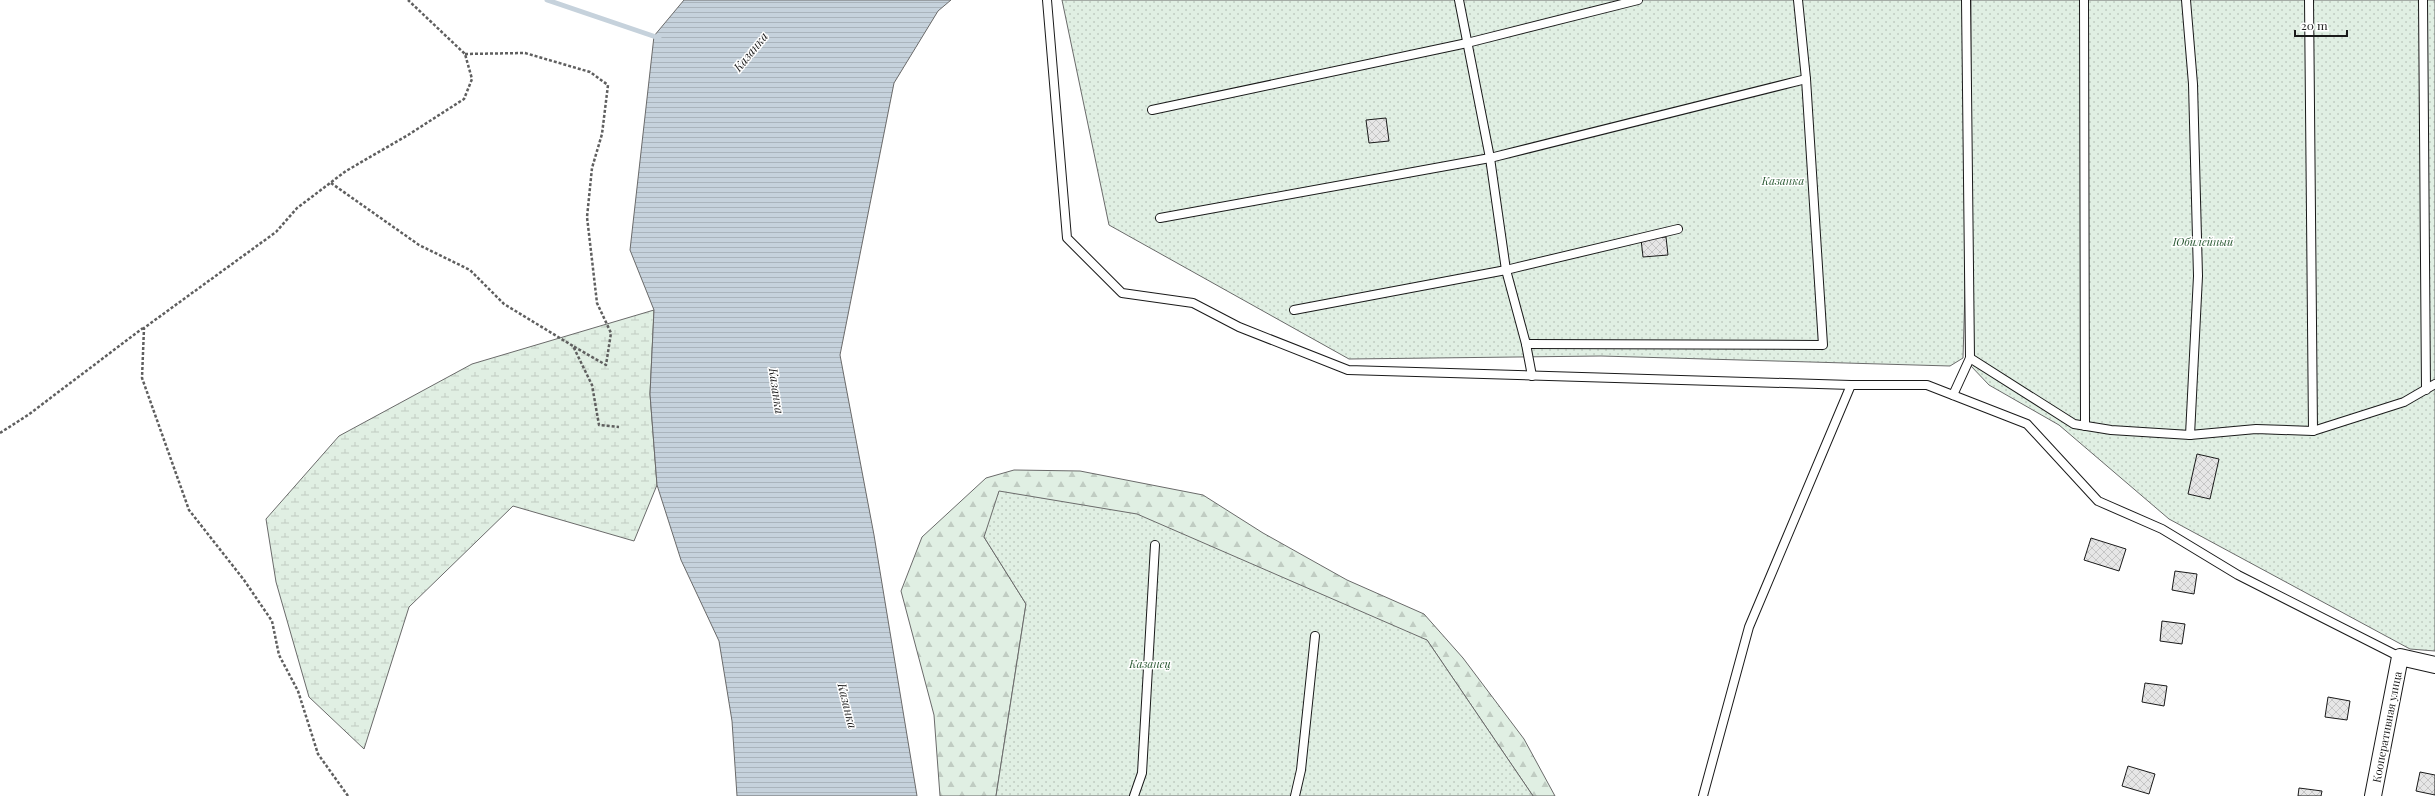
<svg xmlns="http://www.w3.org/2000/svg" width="2435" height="796" font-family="'Playfair Display',serif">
<defs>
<pattern id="forest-firs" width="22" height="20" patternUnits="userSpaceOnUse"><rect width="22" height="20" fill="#e0efe3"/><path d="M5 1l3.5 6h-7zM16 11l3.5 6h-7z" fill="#c0ccc2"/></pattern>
<pattern id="wetland-marsh" width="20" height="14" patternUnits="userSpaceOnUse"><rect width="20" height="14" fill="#e0efe3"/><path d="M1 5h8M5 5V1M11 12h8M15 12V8" fill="none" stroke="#c0ccc2"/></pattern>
<pattern id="garden-dots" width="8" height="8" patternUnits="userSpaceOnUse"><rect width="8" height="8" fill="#e0efe3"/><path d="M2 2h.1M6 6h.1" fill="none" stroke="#c0ccc2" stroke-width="1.8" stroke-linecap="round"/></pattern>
<pattern id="water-rules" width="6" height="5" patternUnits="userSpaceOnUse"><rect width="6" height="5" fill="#c6d2dc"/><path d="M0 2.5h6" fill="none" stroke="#aab4bc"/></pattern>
<pattern id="building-cross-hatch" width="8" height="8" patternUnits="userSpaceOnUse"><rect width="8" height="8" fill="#e6e6e6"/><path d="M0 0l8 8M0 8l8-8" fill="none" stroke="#c5c5c5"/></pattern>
</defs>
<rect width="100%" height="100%" fill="#fff"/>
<polygon fill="url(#forest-firs)" stroke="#6a6a6a" points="1014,470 1080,471 1203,495 1263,533 1347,580 1424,614 1463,658 1524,739 1555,796 1533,796 1427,640 984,537 1026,604 996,796 940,796 934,715 901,591 922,537 986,478"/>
<polygon fill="url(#wetland-marsh)" stroke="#6a6a6a" points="654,310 650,394 657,485 634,541 513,506 409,607 364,749 309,697 276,582 266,519 339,436 472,364"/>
<g fill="url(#garden-dots)" stroke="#6a6a6a">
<polygon points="1062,0 1963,0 1965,290 1963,358 1950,366 1601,356 1349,359 1109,225"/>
<polygon points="1971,0 2435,0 2435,651 2410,649 2169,519 2059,425 1989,385 1970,365"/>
<polygon points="999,491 1137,514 1427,640 1533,796 996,796 1026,604 984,537"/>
</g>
<polygon fill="url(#water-rules)" stroke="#6a6a6a" points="684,0 951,0 938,11 894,83 840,355 874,535 917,796 737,796 732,721 719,641 681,560 657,485 650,394 654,310 630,250 654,36"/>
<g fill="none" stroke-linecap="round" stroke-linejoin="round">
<polyline stroke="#c6d2dc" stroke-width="5" points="547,0 659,38"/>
</g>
<g fill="url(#building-cross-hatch)" stroke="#1a1a1a">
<polygon points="1386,118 1389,141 1369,143 1366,120"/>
<polygon points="1666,237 1668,255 1643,257 1641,239"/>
<polygon points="2197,454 2219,459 2210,499 2188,494"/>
<polygon points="2091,538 2126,549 2119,571 2084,560"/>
<polygon points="2175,571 2197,574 2194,594 2172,590"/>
<polygon points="2162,621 2185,624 2182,644 2160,641"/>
<polygon points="2145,683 2167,686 2164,706 2142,702"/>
<polygon points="2328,697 2350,701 2347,720 2325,717"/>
<polygon points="2128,766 2155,774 2149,794 2122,786"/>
<polygon points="2420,772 2435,775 2435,795 2416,791"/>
<polygon points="2299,788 2322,791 2321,796 2298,796"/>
</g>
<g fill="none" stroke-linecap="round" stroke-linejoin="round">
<g stroke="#1a1a1a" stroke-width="10">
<g id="service">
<polyline points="1047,0 1067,238 1122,293 1193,303 1239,327 1348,370 1851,385"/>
<polyline points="1459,0 1490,158 1506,270 1526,344 1532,376"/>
<polyline points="2084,0 2085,426"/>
<polyline points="2186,0 2193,84 2198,276 2190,435"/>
<polyline points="2309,0 2313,431"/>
<polyline points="2423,0 2426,390"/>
<polyline points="1152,110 1467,43 1638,0"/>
<polyline points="1160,218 1490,158 1806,79"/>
<polyline points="1294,310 1506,270 1678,229"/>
<polyline points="1526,344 1823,345 1806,79 1798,0"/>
<polyline points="1970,358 2074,424 2111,430 2190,435 2256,429 2313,431 2404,402 2435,384"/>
<polyline points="1953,395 1970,358 1966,0"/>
<polyline points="1134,796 1142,773 1155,545"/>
<polyline points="1295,796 1301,770 1315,636"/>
<polyline points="1703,796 1749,627 1851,385 1927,385 2027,424 2098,501 2162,529 2238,575 2400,657"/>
</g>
</g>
<g stroke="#1a1a1a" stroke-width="18">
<polyline id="minor" points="2373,796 2400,657 2435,665"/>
</g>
<g stroke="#5f5f5f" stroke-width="2.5" stroke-dasharray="3 2" stroke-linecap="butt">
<polyline points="465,54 525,53 590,72 608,85 602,134 592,168 587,217 597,303 611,333 606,365 573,346"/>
<polyline points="331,183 419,245 470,270 504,304 573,346 592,385 599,425 619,427"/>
<polyline points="0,433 28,415 143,328"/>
<polyline points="348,796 318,754 298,691 279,655 272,621 244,580 189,510 142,378 144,328 276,232 297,208 346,171 408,135 464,99 472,79 465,54 408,0"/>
</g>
<use href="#service" stroke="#fff" stroke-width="8"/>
<use href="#minor" stroke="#fff" stroke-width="16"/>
</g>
<g text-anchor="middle" stroke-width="3" stroke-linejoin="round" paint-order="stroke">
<g font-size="11" font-style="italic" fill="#2b5a34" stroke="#fff">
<text x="1783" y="185">Казанка</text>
<text x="2203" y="246">Юбилейный</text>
<text x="1150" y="668">Казанец</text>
</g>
<g font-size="11" fill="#1a1a1a" stroke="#fff">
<text transform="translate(2387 727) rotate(-79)" y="4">Кооперативная улица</text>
</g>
<g font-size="12" font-style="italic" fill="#1a1a1a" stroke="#fff">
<text transform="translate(751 52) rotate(-51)" y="4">Казанка</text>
<text transform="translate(776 391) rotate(82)" y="4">Казанка</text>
<text transform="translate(847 706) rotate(76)" y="4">Казанка</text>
</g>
</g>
<path d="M2295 30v6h52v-6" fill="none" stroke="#1a1a1a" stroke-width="2"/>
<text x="2301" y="30" font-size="12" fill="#1a1a1a" stroke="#ffffff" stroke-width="3" paint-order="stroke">20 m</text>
</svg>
